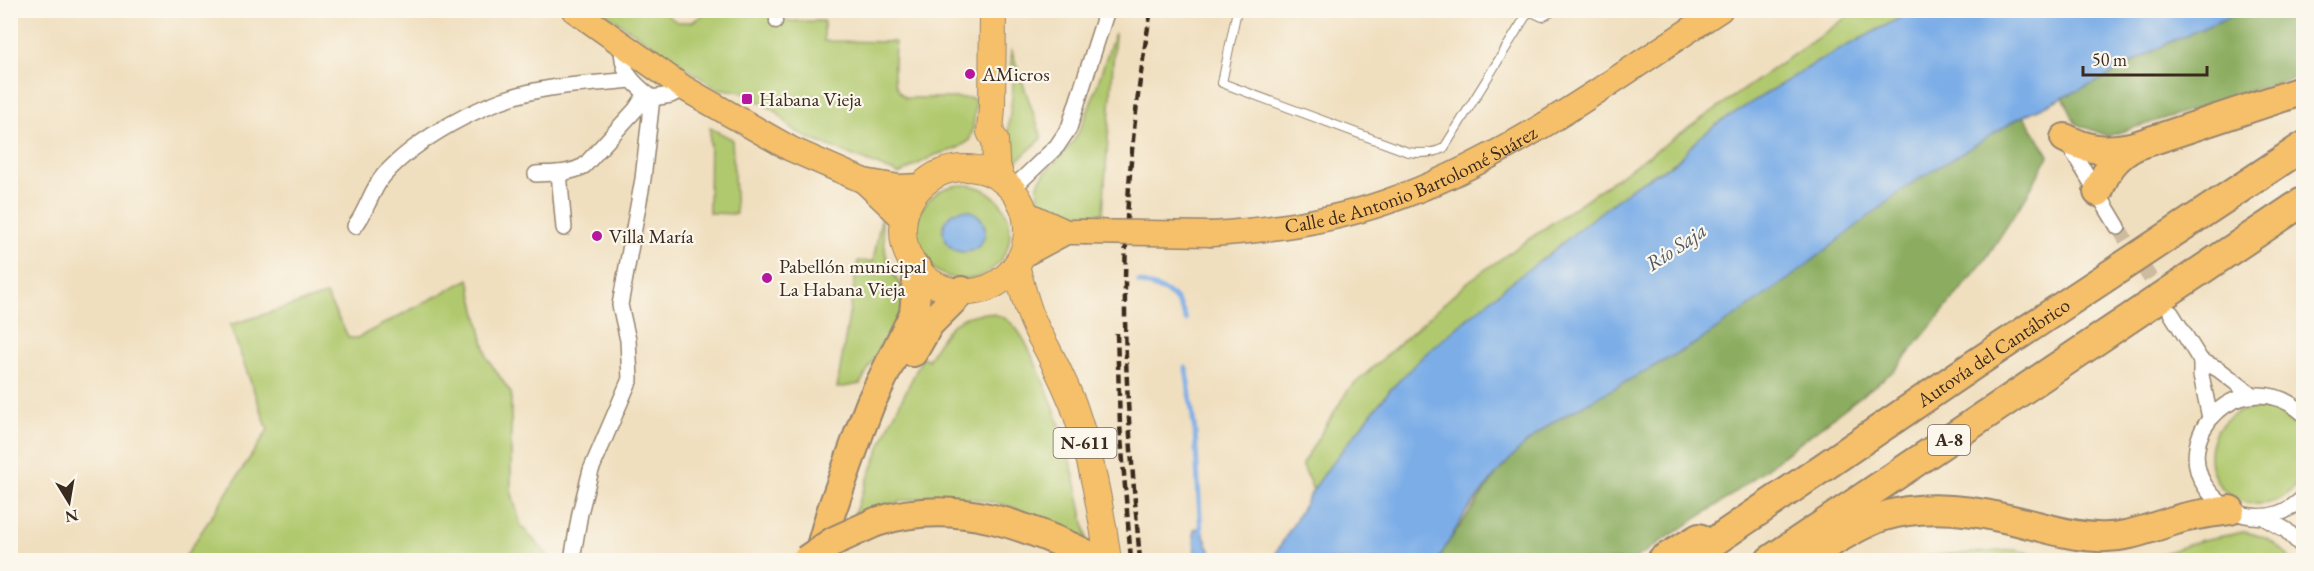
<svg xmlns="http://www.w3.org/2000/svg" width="2314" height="571" font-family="'EB Garamond',serif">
<rect width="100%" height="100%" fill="#fbf7ec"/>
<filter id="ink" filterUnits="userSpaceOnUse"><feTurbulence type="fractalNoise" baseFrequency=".0167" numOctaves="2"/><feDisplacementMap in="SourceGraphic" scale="12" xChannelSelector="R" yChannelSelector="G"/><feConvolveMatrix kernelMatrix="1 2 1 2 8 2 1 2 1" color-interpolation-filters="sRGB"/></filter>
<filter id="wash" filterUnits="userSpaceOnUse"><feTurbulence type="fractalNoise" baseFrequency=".008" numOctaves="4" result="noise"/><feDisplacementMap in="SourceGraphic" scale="24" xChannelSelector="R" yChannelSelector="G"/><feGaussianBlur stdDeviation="1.35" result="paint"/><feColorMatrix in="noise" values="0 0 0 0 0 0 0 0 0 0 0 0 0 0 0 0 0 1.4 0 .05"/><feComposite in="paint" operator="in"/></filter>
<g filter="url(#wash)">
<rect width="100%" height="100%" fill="#f0dfbf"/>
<g fill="#b1c96e" stroke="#767a46" stroke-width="1.5">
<path d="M602,11H661L677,22H692L709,11H759L790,21H824V41L895,42C895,61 888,87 906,98H972L976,101L973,129L969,141L956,149L935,155L899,174L806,137L791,128L776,111L742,92L716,88Z"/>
<polygon points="1856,11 1936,11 1636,185 1463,322 1390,390 1313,490 1302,464 1348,390 1469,281"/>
<path d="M1115,33L1103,213C1089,213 1054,218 1044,208C1038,202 1036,190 1039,182C1044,169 1066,155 1074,140C1093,108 1101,68 1115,33Z"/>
<polygon points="1011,49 1042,138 1016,162 1008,157 1006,147 1013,89"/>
<polygon points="710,128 732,139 736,214 709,213"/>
<circle cx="963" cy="232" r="47"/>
<polygon points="881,218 886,255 889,264 901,287 903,306 895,326 883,342 860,384 837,388 858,261 873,262"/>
<polygon points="469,279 487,358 511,393 511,490 521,526 552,560 183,560 268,430 230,325 326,295 349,338 357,338"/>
<path d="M986,313C996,314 1004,316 1011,323C1023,334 1030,352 1037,367C1063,423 1076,479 1087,539C1044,516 995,498 945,496C915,496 883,506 854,514L889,425L923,357L928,360C944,333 952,315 986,313Z"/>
<circle cx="2258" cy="456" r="48"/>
<path d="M2244,532C2266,536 2278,543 2291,560H2145L2202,540Z"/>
<polygon points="2015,550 2068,560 1911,560 1927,556"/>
</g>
<g fill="#8cad61" stroke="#646c40" stroke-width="1.5">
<polygon points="2205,11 2303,11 2303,75 2108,136 2076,124 2055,80"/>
<polygon points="2015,102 2049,155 2027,195 1985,260 1895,370 1725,500 1633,560 1440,560 1443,550 1497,473 1580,385"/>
</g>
<g fill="#7cade7" stroke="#5c6c82" stroke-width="1.5">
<polygon points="1913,11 2243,11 2166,44 2103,79 2019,118 1909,185 1790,278 1698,342 1553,422 1524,445 1497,473 1466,512 1438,560 1272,560 1313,490 1332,463 1390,390 1424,355 1509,284 1548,255 1589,221 1636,185 1675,163 1699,138 1718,123 1822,59"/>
<circle cx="964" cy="231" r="21"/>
<polygon points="1201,528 1214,560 1195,560 1194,529"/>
</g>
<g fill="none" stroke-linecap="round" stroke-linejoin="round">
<g stroke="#7cade7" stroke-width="5">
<path d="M1139,282C1166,291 1177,291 1186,320"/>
<polyline points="1186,368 1195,432 1201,533"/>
</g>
</g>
</g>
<g filter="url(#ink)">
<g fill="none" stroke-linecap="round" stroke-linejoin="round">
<polyline stroke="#ccbb9f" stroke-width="15" stroke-dasharray="15 8" stroke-linecap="butt" points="2118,227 2164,300"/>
<g stroke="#96846e" stroke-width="10">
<g id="service">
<path d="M1237,10L1222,83L1408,152C1421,154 1432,154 1444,148L1529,11"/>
<polyline points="1527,10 1542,17 1556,10"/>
</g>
</g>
<g stroke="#96846e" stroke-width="15">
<polyline id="pedestrian" points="776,10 776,22"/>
</g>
<g stroke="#96846e" stroke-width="18">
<g id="minor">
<path d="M622,43C621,72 630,81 652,98L671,95L684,88"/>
<polyline points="2067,142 2118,227"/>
<polyline points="559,173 564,228"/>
<path d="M536,174C553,173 569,174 584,166L636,109L646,94"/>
<polyline points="1012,189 1057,146 1069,128 1107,10"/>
<path d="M355,226C367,211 371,190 384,175C417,138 482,103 530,92C562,84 597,84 630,80"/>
<polyline points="2171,313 2201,361 2201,375 2210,418"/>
<polyline points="2201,361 2218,369 2252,395"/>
<path d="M2304,414C2242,358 2163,439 2211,494C2220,504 2231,512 2245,515C2267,520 2288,513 2304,497"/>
<polyline points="2263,517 2286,530 2304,548"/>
<polyline points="572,560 580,513 591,470 630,379 628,340 620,305 643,179 652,98"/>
</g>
</g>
<g stroke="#96846e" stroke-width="27">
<g id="primary">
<polyline points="574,10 684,88 791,149 864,181 899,187 922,186"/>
<polyline points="864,181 904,219"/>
<polyline points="1025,213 1066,232 1084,232"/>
<path id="s1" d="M1212,234C1271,230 1329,222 1386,202C1504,162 1615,78 1720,10"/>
<polyline points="1021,256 1066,232"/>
</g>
</g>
<g stroke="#96846e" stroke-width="28">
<g id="trunk">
<polyline points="993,10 992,107 990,132 995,140 996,160 1001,179"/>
<circle cx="965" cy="230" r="62"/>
<path d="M1016,265C1022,288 1028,313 1039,334C1052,357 1063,380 1073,404C1091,455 1101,508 1108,560"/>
</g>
</g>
<g stroke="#96846e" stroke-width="32">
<g id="motorway">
<path d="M2065,138C2089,151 2108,152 2135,146L2304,90"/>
<path d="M2098,192C2106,171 2114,157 2135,146"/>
<polyline points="913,352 929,324 962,291"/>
<path d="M876,522C955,496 1029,526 1099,560"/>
<polyline points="817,560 831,512 859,433 871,402 914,314 918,270"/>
<polyline points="1662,560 1699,538"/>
<path id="s2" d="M1687,560L1975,364L2304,146"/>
<polyline points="1770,560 2304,201"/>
<path d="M1801,560C1827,546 1853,527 1881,517C1922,504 1967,509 2008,519C2037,525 2067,536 2097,537C2126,539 2149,528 2176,520C2194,514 2212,513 2230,510"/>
</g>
</g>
<use href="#service" stroke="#fff" stroke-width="8"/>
<use href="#pedestrian" stroke="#fff" stroke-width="12"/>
<use href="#minor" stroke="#fff" stroke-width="15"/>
<use href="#primary" stroke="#f6c06b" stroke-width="24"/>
<use href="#trunk" stroke="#f6c06b" stroke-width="26"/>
<use href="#motorway" stroke="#f6c06b" stroke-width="28"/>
<g stroke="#3b2a1e" stroke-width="4.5" stroke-dasharray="9 4.5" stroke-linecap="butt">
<polyline points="1117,333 1120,425 1131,560"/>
<path d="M1140,560C1132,468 1124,375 1125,283C1126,192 1135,100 1151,10"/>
</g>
<g stroke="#96846e" stroke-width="27" stroke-linecap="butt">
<polyline id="primary-bridge" points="1084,232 1212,234"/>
</g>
<g stroke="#96846e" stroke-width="32" stroke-linecap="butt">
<polyline id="motorway-bridge" points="806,560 834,541 876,522"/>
</g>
<use href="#primary-bridge" stroke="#f6c06b" stroke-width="24"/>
<use href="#motorway-bridge" stroke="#f6c06b" stroke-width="28"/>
</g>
</g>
<g fill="#b5179e" stroke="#fbf7ec" stroke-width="2">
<circle cx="970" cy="74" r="6"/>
<rect x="741" y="93" width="12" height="12" rx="3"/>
<circle cx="597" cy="236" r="6"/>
<circle cx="767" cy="278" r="6"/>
</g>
<g text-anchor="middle" stroke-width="4.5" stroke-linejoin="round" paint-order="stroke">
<g fill="#fbf7ec" stroke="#75685c" stroke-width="1.5">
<rect x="1928" y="425" width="42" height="30" rx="4.5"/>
<rect x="1053.5" y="428" width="63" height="30" rx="4.5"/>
</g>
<g font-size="18" font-weight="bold" fill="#3b2a1e">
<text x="1949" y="446">A-8</text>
<text x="1085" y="449">N-611</text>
</g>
<g font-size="20" fill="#3b2a1e" stroke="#fbf7ec" text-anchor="start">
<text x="982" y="81">AMicros</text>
<text x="759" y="106">Habana Vieja</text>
<text x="609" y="243">Villa María</text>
<text x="779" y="273">Pabellón municipal<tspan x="779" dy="23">La Habana Vieja</tspan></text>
</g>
<g font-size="20" fill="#3b2a1e" stroke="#fbf7ec">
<text dy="7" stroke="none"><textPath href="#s1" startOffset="208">Calle de Antonio Bartolomé Suárez</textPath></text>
<text dy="7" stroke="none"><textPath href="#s2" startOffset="370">Autovía del Cantábrico</textPath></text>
</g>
<g font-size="21" font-style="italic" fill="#525864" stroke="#fbf7ec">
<text transform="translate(1676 247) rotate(-34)" y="7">Río Saja</text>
</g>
</g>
<rect width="2314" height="571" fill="none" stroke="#fbf7ec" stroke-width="36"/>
<g transform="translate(69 502) rotate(169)" stroke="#fbf7ec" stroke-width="4.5" paint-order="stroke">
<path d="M0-4.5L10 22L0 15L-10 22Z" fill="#3b2a1e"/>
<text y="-9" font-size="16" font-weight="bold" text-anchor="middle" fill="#3b2a1e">N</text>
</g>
<path d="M2083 66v9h124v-9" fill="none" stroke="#3b2a1e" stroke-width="3"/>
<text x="2092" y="66" font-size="18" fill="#3b2a1e" stroke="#fbf7ec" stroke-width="4.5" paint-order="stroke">50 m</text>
</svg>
